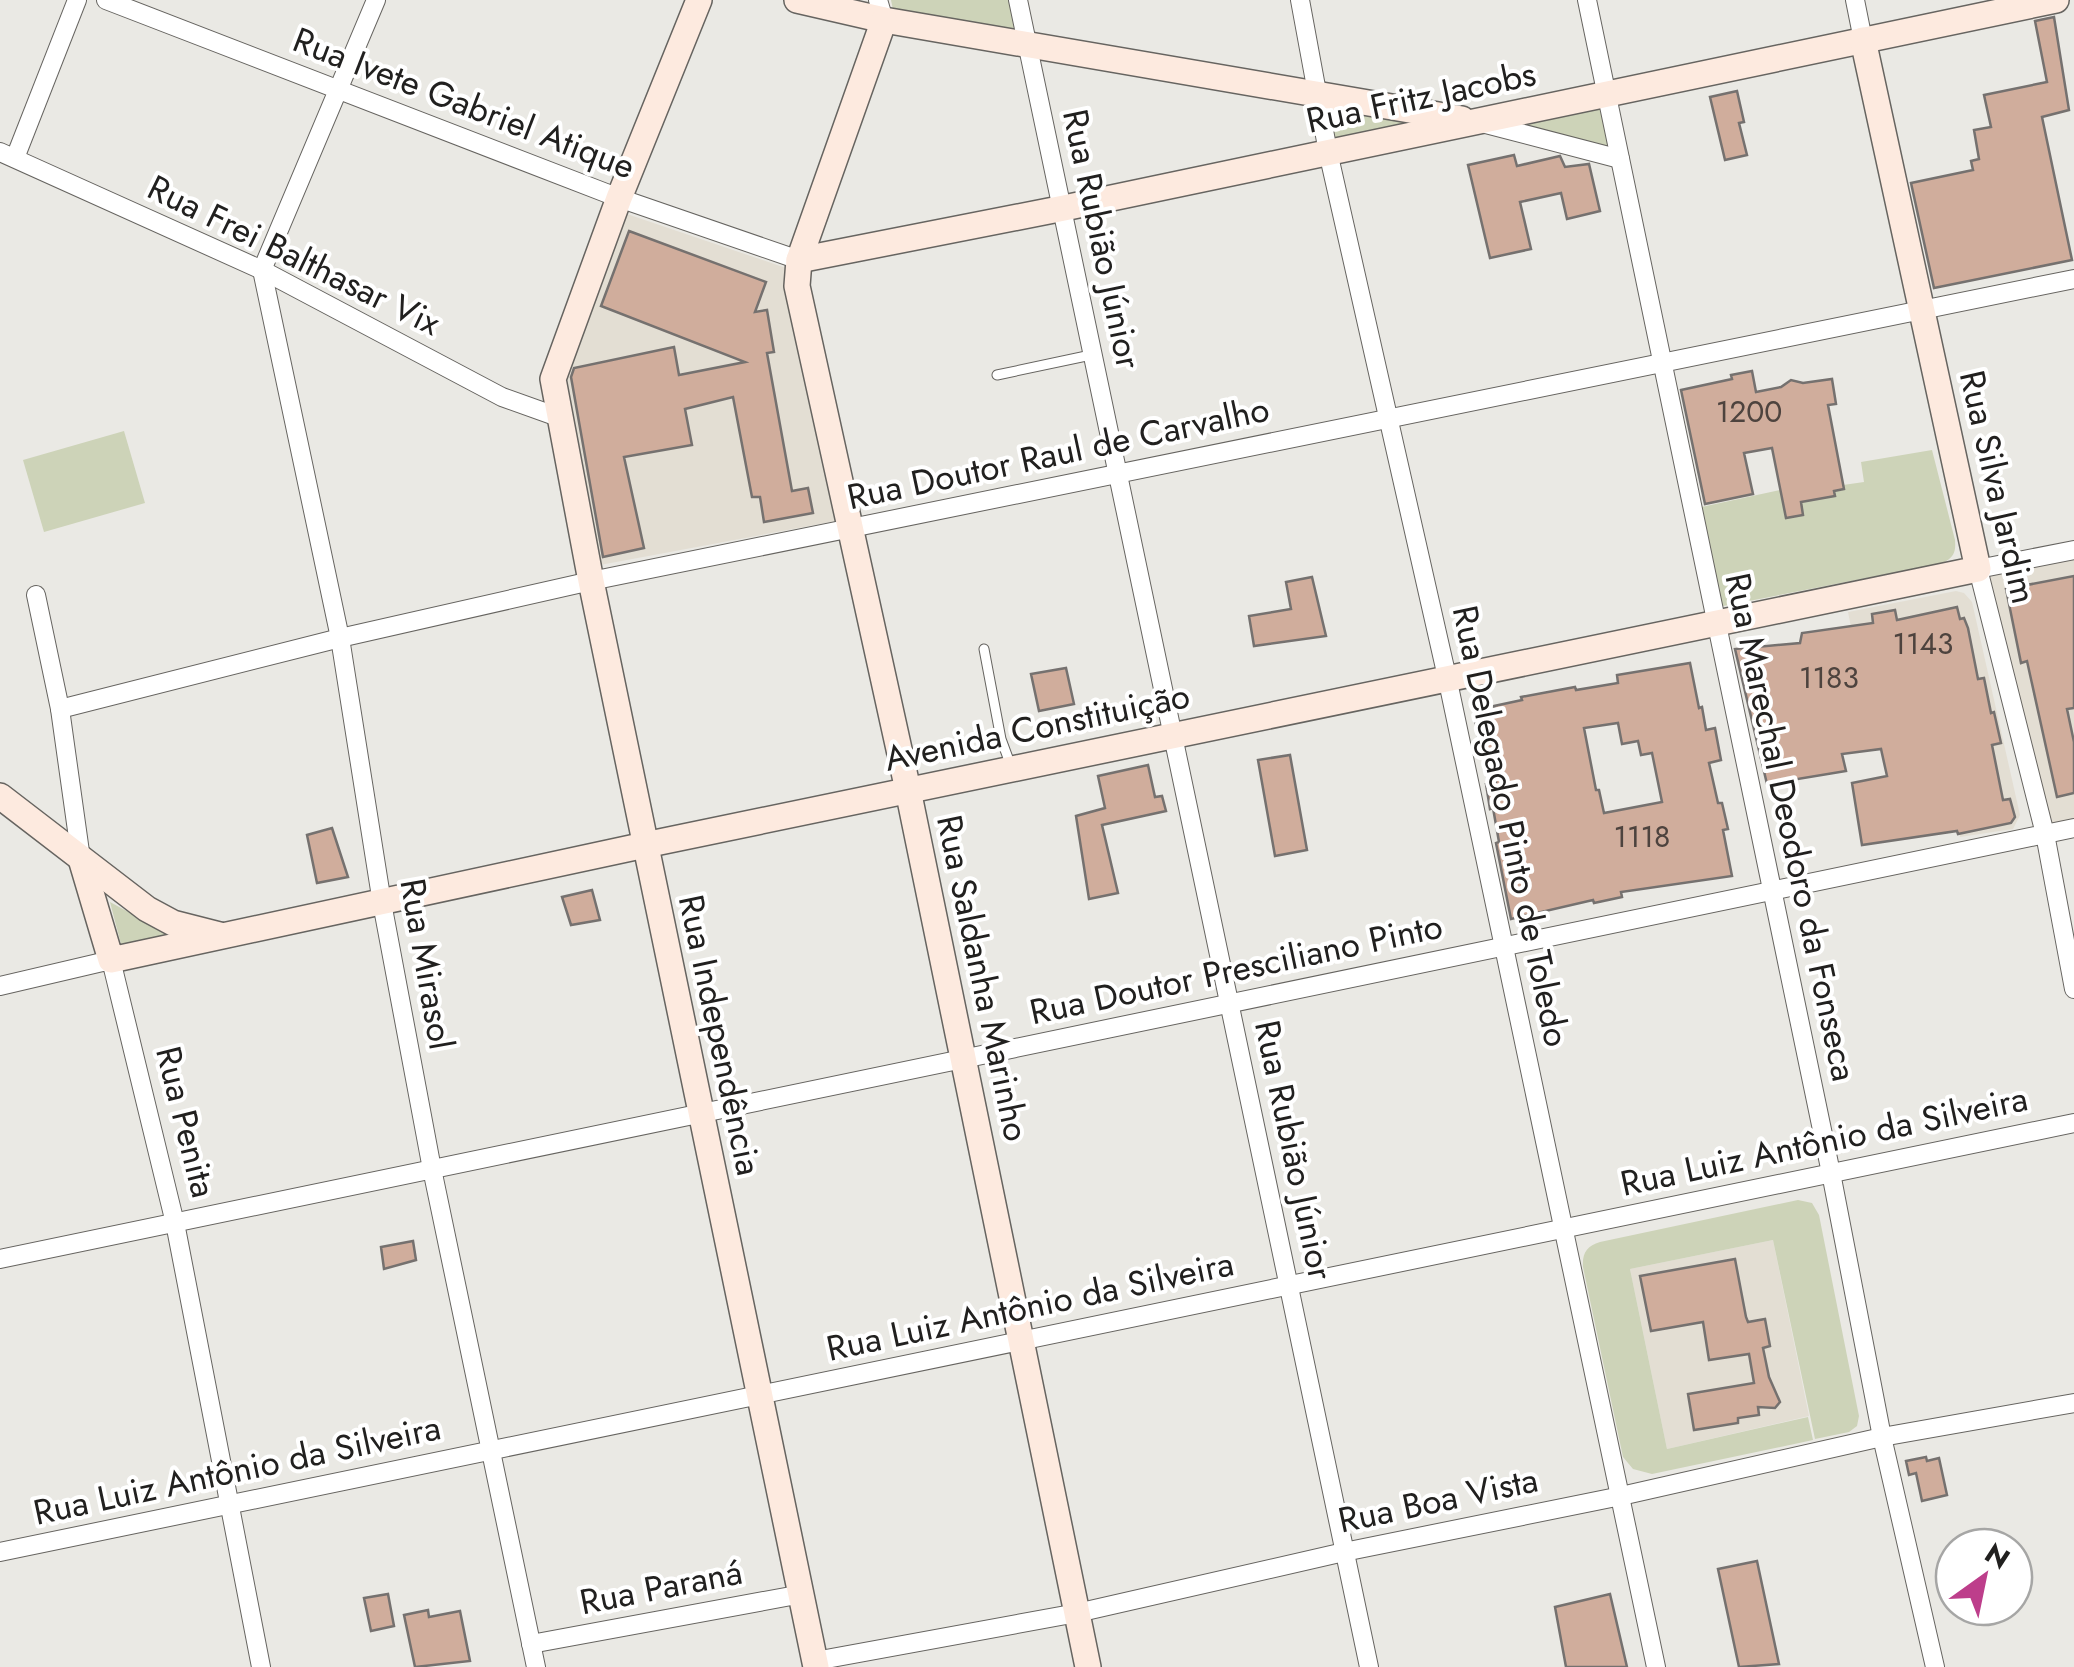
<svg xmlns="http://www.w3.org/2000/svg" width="2074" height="1667" font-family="Jost,sans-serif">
<rect width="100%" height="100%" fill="#eae9e4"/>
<g fill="#e3ded3">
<polygon points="627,214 786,268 784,285 836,521 600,565 563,382"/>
<polygon points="2074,555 2074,822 2049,827 1987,572"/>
<polygon points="1956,591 1964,593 1972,602 2020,815 2013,829 1960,837 1951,803 1857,657 1848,612"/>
<polygon points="1773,1240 1809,1416 1667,1449 1630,1269"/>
</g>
<g fill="#cdd3b8">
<polygon points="891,0 1013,0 1018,32 893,10"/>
<polygon points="1328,100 1456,124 1336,145"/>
<polygon points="1604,100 1616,154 1498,123"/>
<polygon points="124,431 145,503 44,532 23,460"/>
<path d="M1932,450L1955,540C1956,552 1954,557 1943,563L1718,607L1697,508L1780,490L1786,517L1803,515L1801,502L1834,496V491L1843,485L1864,482L1861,462Z"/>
<polygon points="110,902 178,939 122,948"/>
<path d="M1798,1200L1812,1203L1819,1215L1859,1416L1857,1426L1849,1432L1815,1439L1773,1240L1630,1269L1667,1449L1808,1417L1813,1440L1652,1474L1633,1469L1623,1457L1583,1267C1582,1253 1587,1246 1600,1242Z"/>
</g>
<g fill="#d0ad9c" stroke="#75716f" stroke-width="2.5" fill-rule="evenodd">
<polygon points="2054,17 2069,110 2042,117 2072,260 1934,288 1911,183 1973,170 1971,161 1979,159 1974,130 1991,127 1984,95 2047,82 2035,21"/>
<polygon points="1737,91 1744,122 1739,123 1747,155 1725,160 1710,97"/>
<polygon points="1514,155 1517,166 1560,156 1565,167 1589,164 1600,211 1567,219 1561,193 1520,202 1531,249 1490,258 1468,165"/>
<polygon points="629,231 766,282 755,312 767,310 774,352 767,353 792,491 808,488 813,513 764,522 760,497 752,497 733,397 685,409 692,445 624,457 644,548 603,557 571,377 574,368 674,347 679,375 745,362 601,306"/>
<polygon points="1752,371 1756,392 1781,387 1791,380 1803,383 1832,379 1836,404 1828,405 1844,489 1834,491 1835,496 1801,502 1803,515 1786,518 1772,448 1744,453 1753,494 1705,504 1681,390 1732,379 1731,375"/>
<polygon points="2074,576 2074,708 2067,709 2074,742 2074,793 2057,797 2027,661 2021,663 2006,589"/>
<polygon points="1312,577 1326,636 1254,646 1249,616 1291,609 1286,582"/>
<polygon points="1957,607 1960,619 1964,618 1968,628 1978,679 1984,678 1991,713 1994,712 2001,743 1992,745 2003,800 2010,799 2015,817 2011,823 1958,834 1957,831 1862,845 1852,783 1887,776 1881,749 1842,754 1846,771 1767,784 1735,649 1800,643 1802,633 1873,623 1872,614 1895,610 1897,620"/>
<path d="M1690,663L1699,708L1702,707L1706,730L1715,728L1721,760L1709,763L1718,803H1722L1728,829L1723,830L1732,876L1621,892L1622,897L1594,903L1593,900L1511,919L1496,843L1499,842L1493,808L1490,809L1486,784L1496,782L1491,755L1482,757L1474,715L1495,711L1494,706L1522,700L1521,697L1575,687L1576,690L1618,683L1617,675ZM1618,723L1622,744L1638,741L1641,755L1652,753L1662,802L1604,813L1599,790H1596L1584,728Z"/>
<polygon points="1066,668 1074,704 1039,711 1031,674"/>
<polygon points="1290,755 1307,850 1275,856 1258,760"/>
<polygon points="1148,765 1155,797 1162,796 1166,811 1102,825 1118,893 1089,899 1076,816 1105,808 1098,776"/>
<polygon points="332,828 348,877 317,883 307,835"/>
<polygon points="592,890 600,920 571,925 562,897"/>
<polygon points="413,1241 416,1260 384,1269 381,1247"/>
<polygon points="1735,1259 1746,1317 1748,1322 1765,1319 1770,1346 1763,1348 1769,1377 1780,1402 1775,1408 1758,1407 1759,1415 1738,1418 1738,1423 1694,1430 1688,1394 1754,1383 1749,1354 1709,1360 1703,1322 1651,1331 1640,1276"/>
<polygon points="1926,1457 1927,1461 1939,1458 1947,1495 1922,1501 1916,1473 1909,1475 1906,1461"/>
<polygon points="1757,1561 1779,1664 1739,1667 1718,1569"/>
<polygon points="388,1594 394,1626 371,1631 364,1598"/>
<polygon points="1610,1594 1627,1667 1566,1667 1555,1607"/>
<polygon points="428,1610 429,1617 460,1611 470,1661 415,1667 404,1615"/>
</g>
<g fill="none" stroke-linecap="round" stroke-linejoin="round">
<g stroke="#666460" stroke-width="11">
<g id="lane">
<polyline points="997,375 1091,355"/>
<polyline points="984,649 1001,739 1011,766"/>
</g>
</g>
<g stroke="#666460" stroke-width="20">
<g id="street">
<polyline points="106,0 619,198 799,260"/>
<polyline points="376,0 262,270 340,638 382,903 432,1169 536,1667"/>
<polyline points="878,0 884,20"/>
<polyline points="1018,0 1369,1667"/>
<polyline points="1300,0 1328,152 1447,677 1656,1667"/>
<polyline points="1587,0 1831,1173 1882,1437 1935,1667"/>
<polyline points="1855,0 1863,40"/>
<polyline points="1482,123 1620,159"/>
<polyline points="0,152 262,270 502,397 558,417"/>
<polyline points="15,158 77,0"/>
<polyline points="2074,550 1978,569 2045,834 2074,989"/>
<polyline points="36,595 60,709 81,859"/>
<polyline points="60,709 340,638 591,581 2074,279"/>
<polyline points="0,986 111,960 175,1223 261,1667"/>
<polyline points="0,1259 2074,828"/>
<polyline points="0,1552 2074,1123"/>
<polyline points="531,1644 802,1594"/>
<polyline points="815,1661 1077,1613 1344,1552 1621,1496 1882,1437 2074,1403"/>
</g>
</g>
<g stroke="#666460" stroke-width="28">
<g id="secondary">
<polyline points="699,0 619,198 553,379 591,581 816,1667"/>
<polyline points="797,0 884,20 1462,119"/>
<polyline points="884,20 799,260 797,286 908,790 1088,1667"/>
<polyline points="799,260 1064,208 2056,0"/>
<polyline points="0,796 147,909 173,923 220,935"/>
<polyline points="81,859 111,960 645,845 1978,569 1863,40"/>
</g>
</g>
<use href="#lane" stroke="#fff" stroke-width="9"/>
<use href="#street" stroke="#fff" stroke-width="18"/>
<use href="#secondary" stroke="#fdeadf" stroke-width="25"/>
</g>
<g text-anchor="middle" stroke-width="8" stroke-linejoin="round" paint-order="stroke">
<g font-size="30" fill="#4d433e">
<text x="1749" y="422">1200</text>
<text x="1923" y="654">1143</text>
<text x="1829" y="688">1183</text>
<text x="1642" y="847">1118</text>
</g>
<g font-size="35" fill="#21201f" stroke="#fff">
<text transform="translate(1421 97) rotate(-12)" y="12">Rua Fritz Jacobs</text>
<text transform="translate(464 103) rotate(21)" y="12">Rua Ivete Gabriel Atique</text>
<text transform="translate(1102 239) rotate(78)" y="12">Rua Rubião Júnior</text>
<text transform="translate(294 255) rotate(26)" y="12">Rua Frei Balthasar Vix</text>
<text transform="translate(1058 453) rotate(-12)" y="12">Rua Doutor Raul de Carvalho</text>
<text transform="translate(1998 487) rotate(77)" y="12">Rua Silva Jardim</text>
<text transform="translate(1037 727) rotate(-12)" y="12">Avenida Constituição</text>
<text transform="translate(1511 826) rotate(78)" y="12">Rua Delegado Pinto de Toledo</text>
<text transform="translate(1791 827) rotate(78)" y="12">Rua Marechal Deodoro da Fonseca</text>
<text transform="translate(427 964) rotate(80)" y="12">Rua Mirasol</text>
<text transform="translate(1236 969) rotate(-12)" y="12">Rua Doutor Presciliano Pinto</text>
<text transform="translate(983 978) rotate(78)" y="12">Rua Saldanha Marinho</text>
<text transform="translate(720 1035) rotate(78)" y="12">Rua Independência</text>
<text transform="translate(186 1122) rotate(76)" y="12">Rua Penita</text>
<text transform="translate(1824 1141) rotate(-12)" y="12">Rua Luiz Antônio da Silveira</text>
<text transform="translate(1294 1150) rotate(78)" y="12">Rua Rubião Júnior</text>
<text transform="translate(1030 1306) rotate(-12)" y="12">Rua Luiz Antônio da Silveira</text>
<text transform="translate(237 1470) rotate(-12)" y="12">Rua Luiz Antônio da Silveira</text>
<text transform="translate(1438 1500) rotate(-12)" y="12">Rua Boa Vista</text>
<text transform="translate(661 1587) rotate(-11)" y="12">Rua Paraná</text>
</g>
</g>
<g transform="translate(1984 1577) rotate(33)"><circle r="48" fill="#ffffff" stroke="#a6a6a5" stroke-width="2.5"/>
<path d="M0-8L18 38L0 25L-18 38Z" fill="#bd3e8b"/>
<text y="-15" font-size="28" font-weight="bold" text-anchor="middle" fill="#21201f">N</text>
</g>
</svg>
